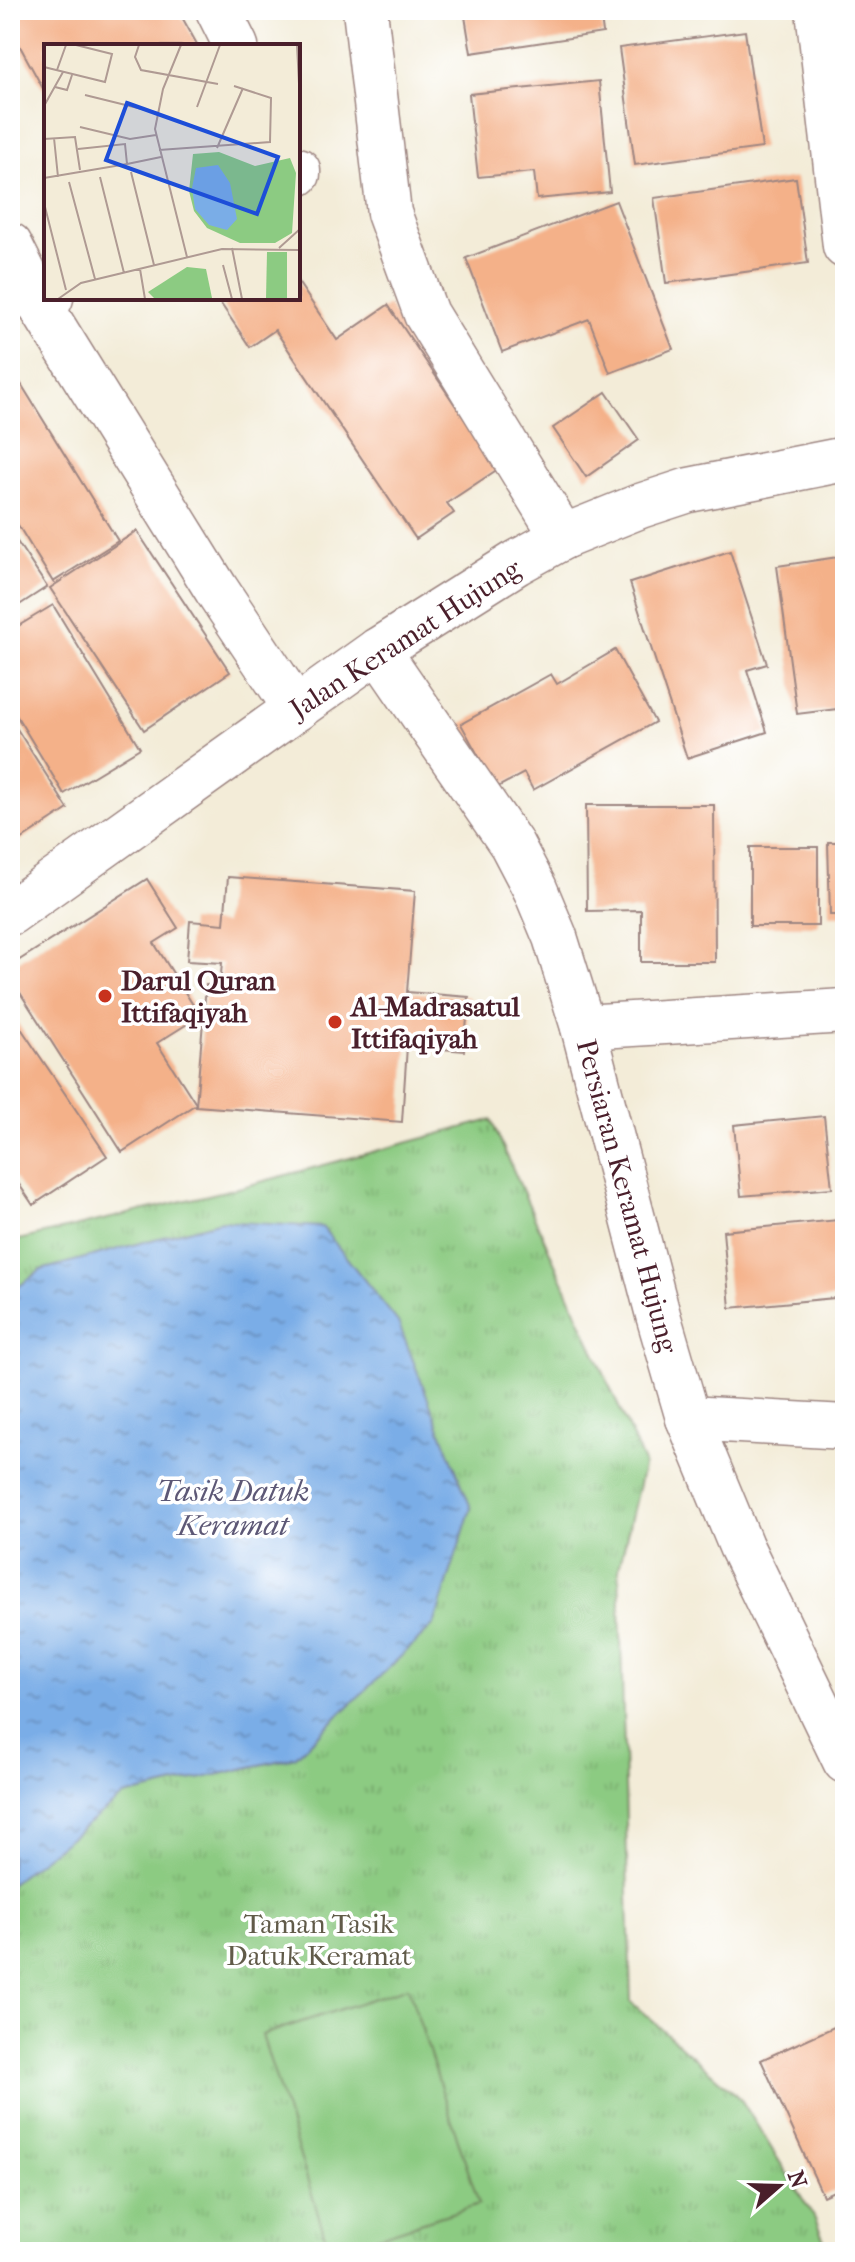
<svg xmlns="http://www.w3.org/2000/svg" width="855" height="2262" font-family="'IM FELL French Canon',serif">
<defs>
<pattern id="grass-tufts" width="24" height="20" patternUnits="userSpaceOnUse" patternTransform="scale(2)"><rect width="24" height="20" fill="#8ccb82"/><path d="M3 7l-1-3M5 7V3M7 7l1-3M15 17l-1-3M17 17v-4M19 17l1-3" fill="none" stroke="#7aae70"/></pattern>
<pattern id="water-ripples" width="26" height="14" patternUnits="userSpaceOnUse" patternTransform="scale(2)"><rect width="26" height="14" fill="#7aade7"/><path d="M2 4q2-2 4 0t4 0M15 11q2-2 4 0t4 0" fill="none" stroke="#668cbb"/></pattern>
</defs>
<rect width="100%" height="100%" fill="#fff"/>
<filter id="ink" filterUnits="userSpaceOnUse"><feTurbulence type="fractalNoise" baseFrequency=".0125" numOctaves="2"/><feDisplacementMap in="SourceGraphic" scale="16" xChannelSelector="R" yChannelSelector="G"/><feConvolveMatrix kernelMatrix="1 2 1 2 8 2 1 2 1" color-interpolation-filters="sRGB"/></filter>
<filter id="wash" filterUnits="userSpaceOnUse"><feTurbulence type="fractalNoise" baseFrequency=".006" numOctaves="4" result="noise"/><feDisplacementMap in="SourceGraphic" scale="32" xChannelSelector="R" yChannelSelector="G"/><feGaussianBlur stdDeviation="1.8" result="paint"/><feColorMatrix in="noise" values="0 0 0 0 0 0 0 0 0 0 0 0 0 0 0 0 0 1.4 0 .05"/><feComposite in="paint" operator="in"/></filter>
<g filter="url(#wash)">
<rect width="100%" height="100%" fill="#f3ecd8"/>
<polygon fill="url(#grass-tufts)" stroke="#6b7556" stroke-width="2" points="491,1120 644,1463 619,1568 631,2002 740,2098 814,2217 829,2252 10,2252 10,1242 242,1187"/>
<polygon fill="#8ccb82" stroke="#6b7556" stroke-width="2" points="408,1987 479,2204 330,2252 262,2035"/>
<polygon fill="url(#water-ripples)" stroke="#626689" stroke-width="2" points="221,1221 322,1227 398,1322 471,1508 434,1625 295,1757 124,1796 10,1884 10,1293 41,1270"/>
<g id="blocks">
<g fill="#f4b189">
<polygon points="10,10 178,10 198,46 46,46 46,94 10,28"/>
<polygon points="464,10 600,10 603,33 471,53"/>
<polygon points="745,31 762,148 635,165 619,48"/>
<polygon points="599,81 610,192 537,199 534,172 478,177 469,94"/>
<polygon points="796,178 808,263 666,283 654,198"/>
<polygon points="616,201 673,349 610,373 589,319 502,352 466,258"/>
<polygon points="298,282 337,340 388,305 498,469 447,503 454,513 416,539 275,330 250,347 217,298 298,298"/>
<polygon points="13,371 118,541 53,582 10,512 10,373"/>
<polygon points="606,392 639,440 586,477 553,428"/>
<polygon points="10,531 47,587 10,611"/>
<polygon points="137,531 230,672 144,730 50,588"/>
<polygon points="730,551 767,664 747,670 767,732 687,758 630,583"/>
<polygon points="845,556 845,708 797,714 777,566"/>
<polygon points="53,605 140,748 64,794 10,705 10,631"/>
<polygon points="615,650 655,722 533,790 524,773 496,788 461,724 551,674 557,684"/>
<polygon points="10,718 68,809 10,847"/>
<polygon points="586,805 714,805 715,962 641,962 641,910 587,911"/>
<polygon points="828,842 845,842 845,915 830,915"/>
<rect x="750" y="847" width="68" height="79"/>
<polygon points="228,877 415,891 407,992 469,997 464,1051 407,1046 402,1122 196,1106 206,985 220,985 222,963 187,961 190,921 224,924"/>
<polygon points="147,879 178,928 154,943 200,1016 157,1043 196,1104 122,1152 10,977 10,966"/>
<polygon points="10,1012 107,1156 33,1205 10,1171"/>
<polygon points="824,1116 832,1188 741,1196 734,1125"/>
<polygon points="838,1220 845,1297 730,1308 723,1231"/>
<polygon points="845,2022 845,2186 823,2196 761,2060"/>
</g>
</g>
</g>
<g filter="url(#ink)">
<use href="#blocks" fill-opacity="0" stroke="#9e8682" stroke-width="2"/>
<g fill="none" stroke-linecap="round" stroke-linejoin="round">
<g stroke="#9e8682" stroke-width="47">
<g id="minor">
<polyline points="218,10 236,46"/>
<polyline points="365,10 389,213 426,314 563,537"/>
<polyline points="818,10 845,246"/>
<polyline points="298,170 298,174"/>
<polyline points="10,245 40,305"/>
<polyline points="51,298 40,305 216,589 296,709"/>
<polyline points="378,650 512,845 535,889 555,937 583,1027 658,1315 688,1418 741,1546 845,1761"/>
<polyline points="10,913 378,650 516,563 563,537 640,506 689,490 845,459"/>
<polyline points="583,1027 845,1011"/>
<polyline points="688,1418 845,1427"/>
</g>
</g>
<use href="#minor" stroke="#fff" stroke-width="44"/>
</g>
</g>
<g fill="#c8321e" stroke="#fff" stroke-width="3">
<circle cx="105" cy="996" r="8"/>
<circle cx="335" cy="1022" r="8"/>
</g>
<g text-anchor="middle" stroke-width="7" stroke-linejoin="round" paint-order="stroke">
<g font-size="28" fill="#4a1f2b" stroke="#fff">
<text transform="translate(405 638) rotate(-33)" y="10">Jalan Keramat Hujung</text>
<text transform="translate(628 1196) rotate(75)" y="10">Persiaran Keramat Hujung</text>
</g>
<g font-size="28" font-weight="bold" fill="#4a1f2b" stroke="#fff" text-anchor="start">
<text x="121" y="990">Darul Quran<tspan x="121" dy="32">Ittifaqiyah</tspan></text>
<text x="351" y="1016">Al-Madrasatul<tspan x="351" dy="32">Ittifaqiyah</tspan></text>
</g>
<g font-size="28" fill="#615b49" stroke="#fff">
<text x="319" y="1933">Taman Tasik<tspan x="319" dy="32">Datuk Keramat</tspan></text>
</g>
<g font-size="30" font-style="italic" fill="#5d5876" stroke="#fff">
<text x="233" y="1501">Tasik Datuk<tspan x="233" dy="34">Keramat</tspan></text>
</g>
</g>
<g transform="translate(44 44)">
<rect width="256" height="256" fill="#f3ecd8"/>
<path d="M175,108L211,122L246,114L252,129L248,189L231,199H196L163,184L150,167L145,147L149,110Z" fill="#8ccb82"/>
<path d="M143,223L162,225L168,254L111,255L104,248Z" fill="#8ccb82"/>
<path d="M223,208H243V255H222Z" fill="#8ccb82"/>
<path d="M174,121L186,139L193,175L183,186L165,181L151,165L148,144L152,124Z" fill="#7aade7"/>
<path fill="none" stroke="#af9a93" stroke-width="2" d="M95,1L91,13L97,26L174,40M137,1L119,45L111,85L143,213M253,1L256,59M0,23L61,38L68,10L32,1M13,26L22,1M11,43L23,46L28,31M41,51L114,69M255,56L256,106M0,62L19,28M153,63L176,1M36,83L86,95L112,91M10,94L14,133M0,95L31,93L36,126M173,104L199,44M34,105L81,100L83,120L117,113M115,106L226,98L227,54L190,42M87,128L110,221M56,133L80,229M0,134L83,120M25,138L51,235M0,159L22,246M188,204L198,255M235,204L256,185M179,221L188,255M96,225L101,255M14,255L37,239L178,205L255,206M255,255L256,148"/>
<path fill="#1d4ed8" fill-opacity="0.15" stroke="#1d4ed8" stroke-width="4" d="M83,59L234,113L213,170L62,116Z"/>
<rect width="256" height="256" fill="none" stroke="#4a1f2b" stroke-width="4"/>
</g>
<rect width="855" height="2262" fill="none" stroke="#fff" stroke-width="40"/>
<g transform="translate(779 2186) rotate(70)" stroke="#ffffff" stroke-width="6" paint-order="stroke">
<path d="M0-6L14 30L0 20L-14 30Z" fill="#4a1f2b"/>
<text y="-12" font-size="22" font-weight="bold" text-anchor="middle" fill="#4a1f2b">N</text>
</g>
</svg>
